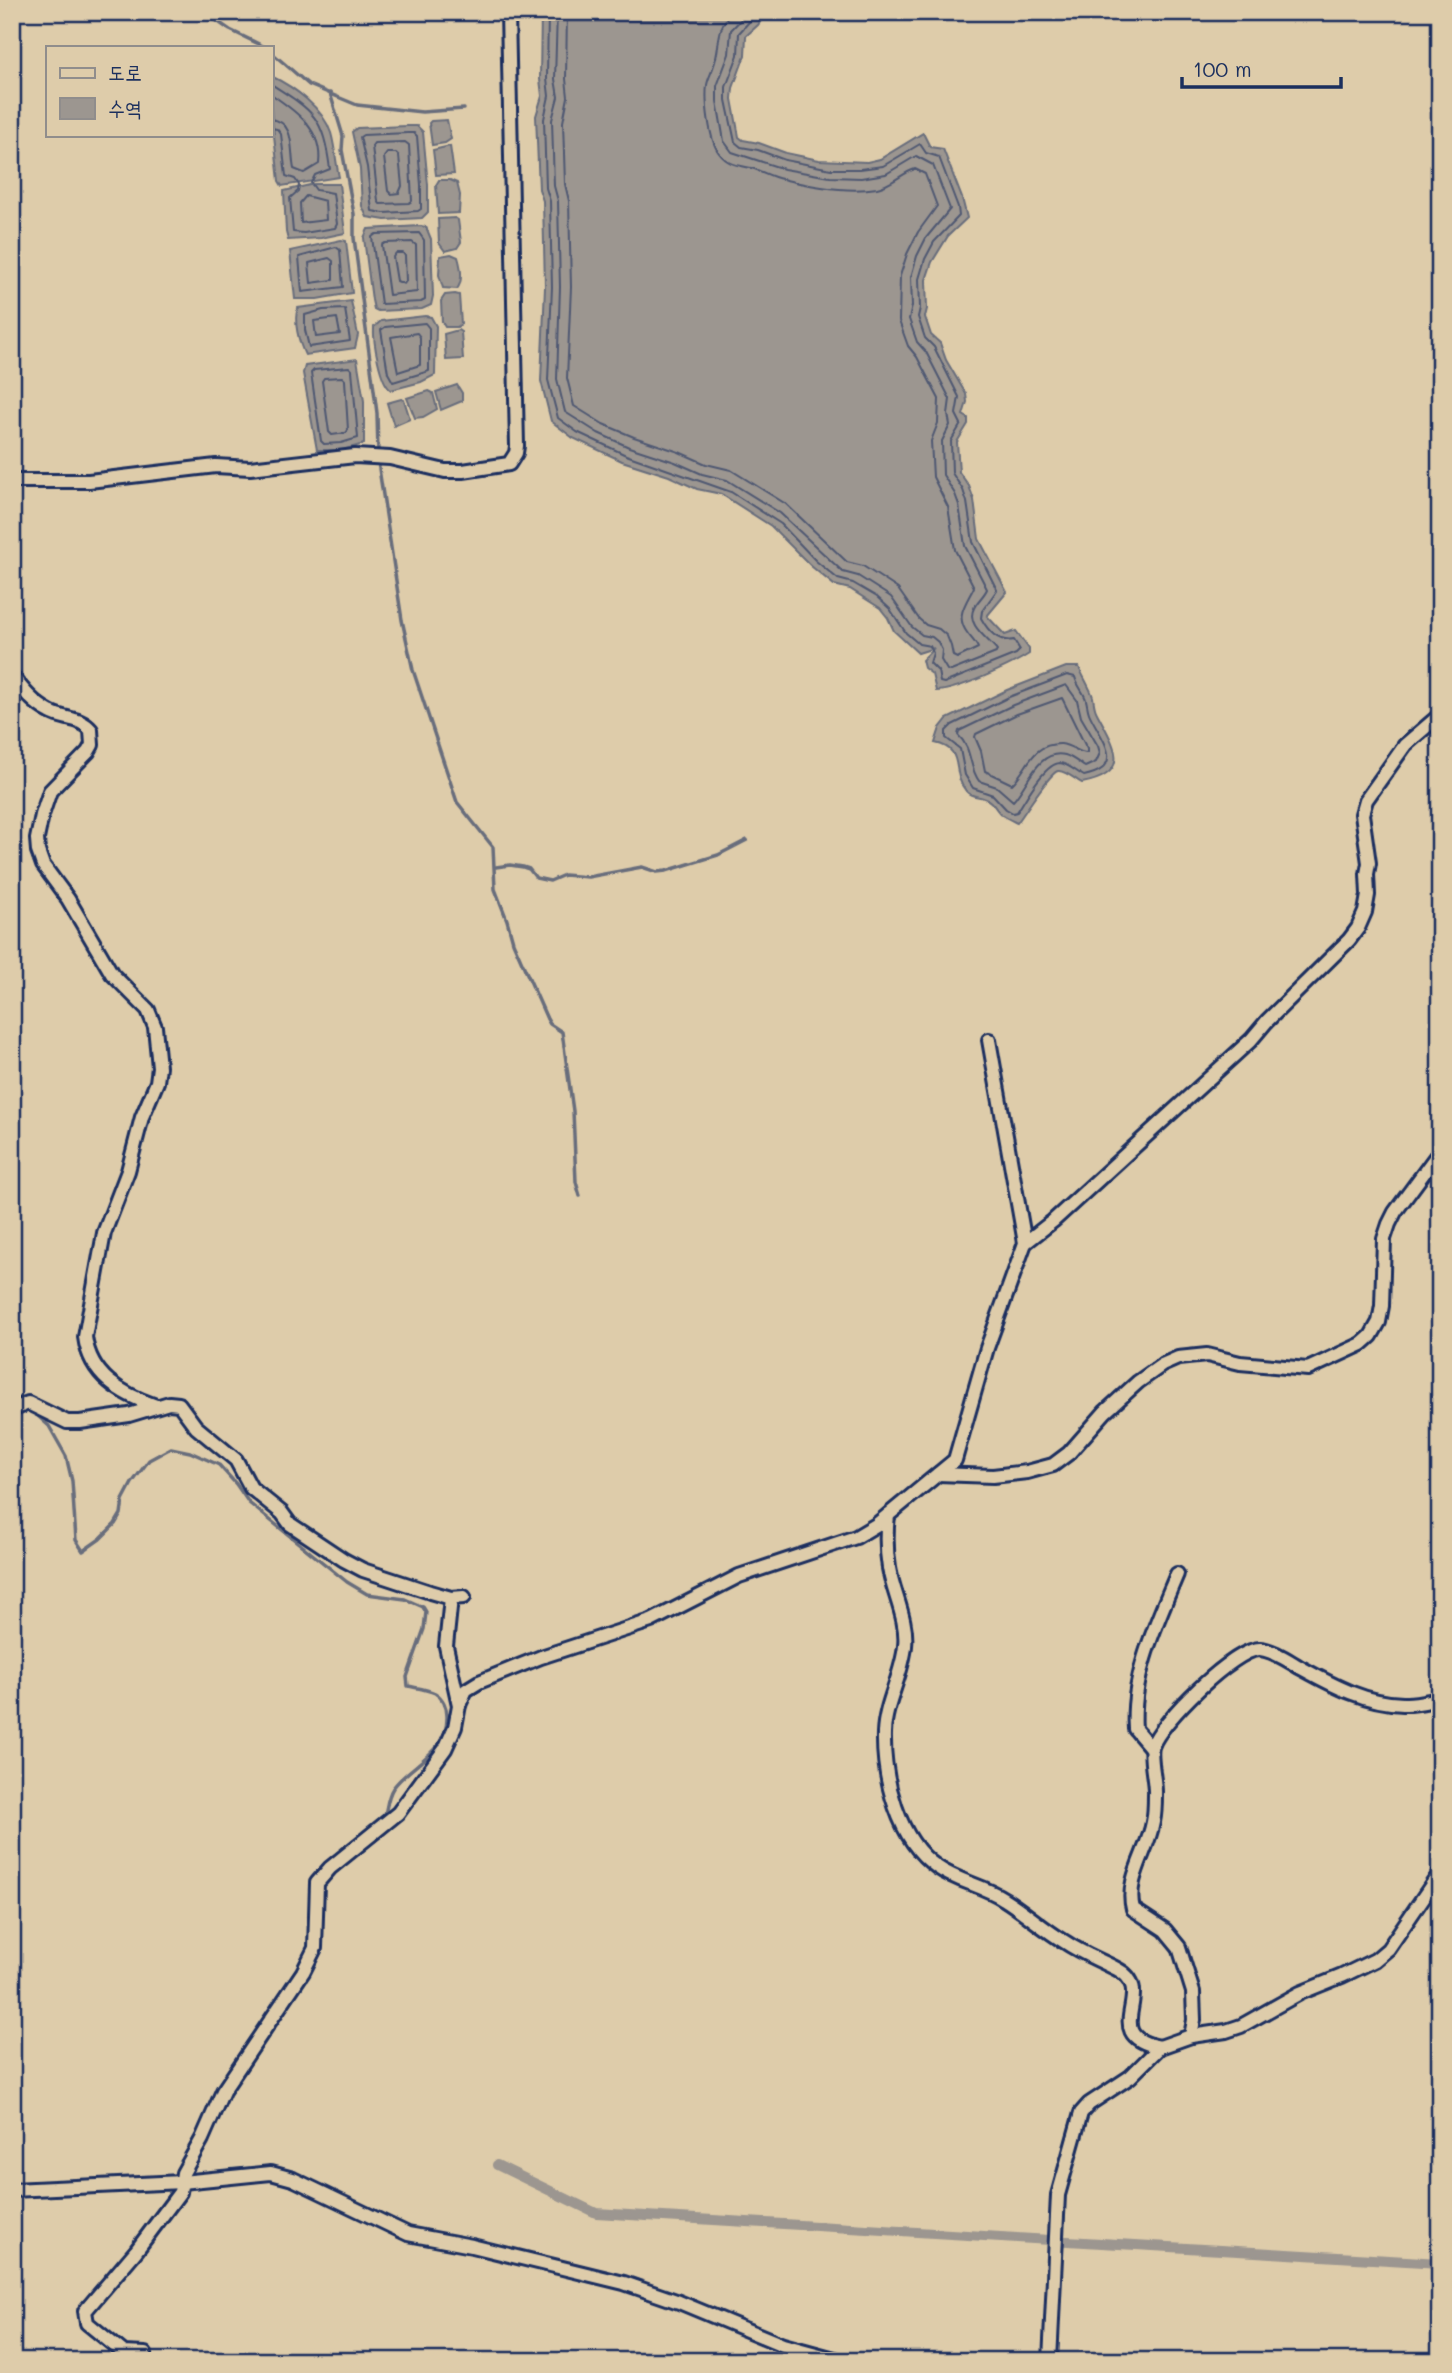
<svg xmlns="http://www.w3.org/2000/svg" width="1452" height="2373" font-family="Mali,'Poor Story',sans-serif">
<rect width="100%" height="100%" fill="#deccaa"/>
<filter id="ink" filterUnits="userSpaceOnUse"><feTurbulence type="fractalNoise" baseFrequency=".0143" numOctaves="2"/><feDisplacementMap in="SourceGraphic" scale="14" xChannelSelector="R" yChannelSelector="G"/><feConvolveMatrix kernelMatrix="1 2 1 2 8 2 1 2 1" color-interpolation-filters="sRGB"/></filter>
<g filter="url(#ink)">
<g fill="#9c9690" stroke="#686d7c" stroke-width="2">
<path d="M541,12H767L758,25L746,36L745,55L733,88L732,99L739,137L743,140L759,143L786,153L819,160L867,162L880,159L923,133L930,147L943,149L962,198L967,218L948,236L932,262L926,280L927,309L925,317L931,335L940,343L946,360L966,394L967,402L963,415L968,418V424L957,442L959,472L969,486L974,500L979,539L1007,592L987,616L1005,635L1016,631L1029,649V654C1012,665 956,691 936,691L932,674L924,668L922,660L934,648L918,653L894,631L888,618L880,608L850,589L834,585L811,566L771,526L721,494L697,489L669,476L622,461L573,438L551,421L541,381L545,287L543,201L539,189L536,116L542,96L540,79Z"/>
<path d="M271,76C294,87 323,108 331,133C335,147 336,163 339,177L282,186L279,181L271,108Z"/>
<polygon points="447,120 451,139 445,143 432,145 429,123 431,121"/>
<polygon points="407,126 417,126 423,132 428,185 428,212 422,218 385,220 367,217 362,206 360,169 352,132 357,128"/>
<polygon points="450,146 454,174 436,175 433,150"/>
<polygon points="439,180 450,180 457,183 460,195 459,213 438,214 436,185"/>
<polygon points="314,184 339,184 345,233 321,238 288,240 286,232 284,191"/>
<polygon points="455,218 458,220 461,242 457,248 445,251 439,243 438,219"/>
<polygon points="420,226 426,227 431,239 433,296 431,305 422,309 378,311 374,309 372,300 364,238 368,229"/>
<polygon points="341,240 346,241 352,293 317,299 295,299 290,251"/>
<path d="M451,254L458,257C461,267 464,280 457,289L443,288L439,275L440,256Z"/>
<polygon points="455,294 459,295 461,324 457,327 445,327 442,322 441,301 445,295"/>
<path d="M351,301L358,335L355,348L305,355C299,343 293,321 298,308Z"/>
<path d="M425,316L431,317L436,326L435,375L421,382L391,390C380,383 373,341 374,327L381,321Z"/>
<polygon points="458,330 461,332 463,359 446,360 444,334"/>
<polygon points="357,359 364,401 364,444 342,450 317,450 303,373 305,366"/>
<polygon points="457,385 462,393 462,401 441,410 436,392"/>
<polygon points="429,391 433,393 437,409 423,417 415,418 407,398"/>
<polygon points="401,399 404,400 410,419 394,426 387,403"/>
<path d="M1066,667H1079C1082,675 1091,690 1093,697C1094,703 1094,708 1097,713C1113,744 1135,773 1082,783C1076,780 1065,770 1058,771C1050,772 1024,814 1017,823C1013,821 1006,818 1002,815C996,811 994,802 986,799C979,795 972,798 966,791C950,772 966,749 935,743L940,728L947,719L1007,690Z"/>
</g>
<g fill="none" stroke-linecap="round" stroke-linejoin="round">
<g stroke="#4f5872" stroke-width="2">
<path d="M548,12L547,79L549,96L544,119L546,188L550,201L552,287L548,380L558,418L577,432L626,455L731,492L781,524L816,561L838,579L853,583L877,597L890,609L906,633L919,644L930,646L933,653L930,663L938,671L940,682L944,683L1016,654L1020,650L1014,640C999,643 988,631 981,618L982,611L997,590L973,542L967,502L963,490L952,473L951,441L961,424L956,414L959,397L934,347L925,338L918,317L920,308L919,279L925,259L934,242L959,216L958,207L939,157L926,153L920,144L883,166L860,169H831L785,160L758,150L741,147L735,142L726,100V87L738,55L739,33L758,12"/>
<path d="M557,12L555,79L558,97L552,120L554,186L558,201L560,287L557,379L565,412L598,433L629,447L675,462L702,474L727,480L780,513L843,572L858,576L891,597L912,627L922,635L932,637L938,642L942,650L941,660L947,670L951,671L996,653L997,650C989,639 965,625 974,608C977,601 984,596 987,589L965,546L959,505L955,494L943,475L942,441L950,425L948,414L950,399L926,352L917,342L909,319L912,306L911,277L917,256L926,238L950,209L933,165L916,156L886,174L861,178L830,177L784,169L732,152L724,141L717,101V86L729,54L731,30L748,12"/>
<path d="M567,12L566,79L568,97L563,122L565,184L569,201L571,287L567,378L574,406L603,424L634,437L679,452L706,464L731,470L786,504L847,562L863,566L898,589L919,619L926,625L939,629L947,636L951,646L953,656L957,658L978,648C976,643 972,639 968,634C954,616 966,604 974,587L955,550L948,507L933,477L931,441L938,423L939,399L917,357L908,346L899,321L900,276L907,254L918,232L937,206L925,174L915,169C902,173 892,185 877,188C848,193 810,186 782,179C771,177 762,171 751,168C738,165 728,165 719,153C709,140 705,101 707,85C708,78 712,72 714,65C721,46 715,26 733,12"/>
<path d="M271,84C315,112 323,117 330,169L315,175L311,183L316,190L333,193L337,224L335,228L304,233L293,232L290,198L298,191L299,185L295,179L286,176L281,134L277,129L271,128"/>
<path d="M271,94C297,112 323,130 319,164L304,173L294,169C290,151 296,122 271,119"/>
<polygon points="408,133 414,133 417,136 421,185 421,209 418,211 384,213 372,211 367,167 360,137 363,135"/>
<polygon points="405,142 409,145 412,201 409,203 380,204 378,201 372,146 374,143"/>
<polygon points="387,153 396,153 399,156 402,186 399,193 391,194 388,191 384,157"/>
<polygon points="306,196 325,201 326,220 301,223 300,203"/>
<polygon points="419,233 424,240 425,300 421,302 381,304 372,237 376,234"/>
<polygon points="412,242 416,245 417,292 389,295 382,245 385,243"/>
<polygon points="336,247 340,250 343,287 302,292 299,257"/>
<polygon points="396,253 403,253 405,256 406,281 404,284 397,281 393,257"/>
<polygon points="329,258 333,261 333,280 311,283 309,263"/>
<polygon points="345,309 350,341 309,347 305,330 305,315 323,310"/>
<polygon points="337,318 340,334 316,337 314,321"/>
<polygon points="425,323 429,328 429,371 393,382 388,373 381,330 385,327"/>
<polygon points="417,333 420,337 420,365 398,372 391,337"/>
<polygon points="349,367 352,370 358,438 341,443 324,444 321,441 311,373 314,370"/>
<polygon points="342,377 345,380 348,430 346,433 332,435 329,432 322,381 324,378"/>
<path d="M1067,675L1075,677C1077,685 1082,690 1085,697C1087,701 1087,708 1089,713C1098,735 1130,767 1084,776C1077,772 1068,764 1060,763C1045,763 1025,800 1017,812L1013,813L1006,809L993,795L973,788L965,775L960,749L946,738V731L952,725L1009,697Z"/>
<path d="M1066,685L1077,700L1081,717L1098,746L1100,753L1096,762L1085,767C1079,763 1072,757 1065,755C1038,748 1027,787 1013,801L997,787L979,781C968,766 973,749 958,735L959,731L1013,705Z"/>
<path d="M1062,698L1087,749V753C1078,753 1071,745 1061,744C1031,743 1029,768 1012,784L985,771L981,751L975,737L976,734L1017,714Z"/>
</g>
<g stroke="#686d7c" stroke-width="3.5">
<polyline points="204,12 230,30 265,47"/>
<polyline points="271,52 309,85 357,105 422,112 464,109"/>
<polyline points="330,93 343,136 342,150 354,214 354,238 377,413 378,453"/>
<polyline points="378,462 402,620 413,670 457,802 493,847 495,889 507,920 513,942 547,1019 550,1024 562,1032 573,1111 576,1182 580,1196"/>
<polyline points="496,867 510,865 523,867 529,869 536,878 550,881 564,875 588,877 642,867 657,872 666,871 718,855 747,840"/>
<polyline points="12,1393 22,1401"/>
<path d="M30,1409L49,1426L66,1456L72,1481L76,1540L83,1551L100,1539L115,1524L121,1514L123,1500L132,1483L149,1460L171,1448L190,1452L219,1465L236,1484L249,1503L347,1582L367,1594L405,1599L423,1607L426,1612L424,1629L407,1677L408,1686C417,1688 427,1689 435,1693C443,1698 447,1707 447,1716C448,1753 411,1763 393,1788C387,1797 387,1808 384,1819"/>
<polyline points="1429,2361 1440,2352"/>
</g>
<polyline stroke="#9c9690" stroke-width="10" points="497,2165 596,2213 1440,2263"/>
<g stroke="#1b2f5e" stroke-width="18">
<g id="minor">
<polyline points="12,481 89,481 216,466 250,468 355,456 390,458 445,471 463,471 509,464 516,453 517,446 508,12"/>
<path d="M12,676C23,690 34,704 50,712C64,720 81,717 91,730L92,745L88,752L50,791L42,815L37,839L38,851L43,865L68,899L112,974L148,1010L155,1027L159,1067L157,1082L142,1117L128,1171L104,1233L85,1337C90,1376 121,1394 156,1406"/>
<polyline points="1025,1243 1053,1221 1251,1040 1267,1021 1349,940 1358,928 1365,912 1368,895 1367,874 1369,863 1362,814 1366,800 1405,745 1440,715"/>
<polyline points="12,1410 28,1403 67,1422 80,1422 129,1415 169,1403 179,1404 196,1427 236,1460 251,1488 282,1513 290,1524 344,1560 363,1570 430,1592 451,1598 464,1597"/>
<polyline points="938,1474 993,1476 1027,1472 1053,1465 1069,1453 1105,1412 1138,1382 1162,1365 1178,1358 1207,1355 1240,1363 1308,1369 1362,1344 1371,1336 1379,1322 1382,1306 1384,1239 1389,1224 1395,1212 1440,1151"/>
<path d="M888,1515C886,1533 886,1550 889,1568C893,1593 908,1620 905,1646C902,1676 885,1703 884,1733C883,1779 898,1840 937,1867C958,1882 983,1885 1004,1899C1025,1912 1043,1929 1065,1942C1081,1953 1100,1960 1117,1969C1160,1991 1096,2035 1160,2047"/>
<polyline points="459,1705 466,1690 479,1682 541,1657 651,1621 739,1576 856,1537 876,1525 955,1460 987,1348 1025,1243 989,1040"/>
<path d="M1151,1748L1135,1729C1131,1675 1157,1622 1177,1574"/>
<path d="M1191,2036L1194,2020L1193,1992L1179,1947L1165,1930L1133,1909C1125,1879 1148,1851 1153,1822C1155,1813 1155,1804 1155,1795C1156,1783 1149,1758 1152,1747C1159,1723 1235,1648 1260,1649C1274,1650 1290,1662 1303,1669C1334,1686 1366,1703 1403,1704C1415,1705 1428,1701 1440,1699"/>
<polyline points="12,2190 182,2182 271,2173 293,2179 408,2234 472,2246 624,2283 679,2302 783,2345 842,2361"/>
<polyline points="145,2354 124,2353 87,2323 85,2311 136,2251 180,2192 183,2173 202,2139 223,2091 303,1972 315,1948 317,1883 330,1868 398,1813 445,1749 455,1727 459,1705 446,1646 451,1598"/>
<polyline points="1050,2361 1058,2195 1081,2113 1089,2104 1130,2077 1160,2047 1191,2036 1226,2031 1241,2026 1300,1993 1342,1976 1375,1960 1388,1949 1440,1873"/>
</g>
</g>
<use href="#minor" stroke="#deccaa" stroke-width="12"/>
</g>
</g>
<rect width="1452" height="2373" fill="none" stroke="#deccaa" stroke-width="42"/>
<rect x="21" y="21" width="1410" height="2331" fill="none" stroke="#1b2f5e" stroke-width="2.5" filter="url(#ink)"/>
<rect x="46" y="46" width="228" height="91" fill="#deccaa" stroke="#908d8c" stroke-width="2"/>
<rect x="60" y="68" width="35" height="10" fill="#deccaa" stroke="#908d8c" stroke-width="2"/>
<text x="108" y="80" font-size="21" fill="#1b2f5e">도로</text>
<rect x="60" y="98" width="35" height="21" fill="#9c9690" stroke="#908d8c" stroke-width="2"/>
<text x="108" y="116" font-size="21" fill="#1b2f5e">수역</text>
<path d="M1182 77v10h159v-10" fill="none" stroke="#1b2f5e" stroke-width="3.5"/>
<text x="1193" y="77" font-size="21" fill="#1b2f5e" stroke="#deccaa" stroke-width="5" paint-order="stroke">100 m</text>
</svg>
